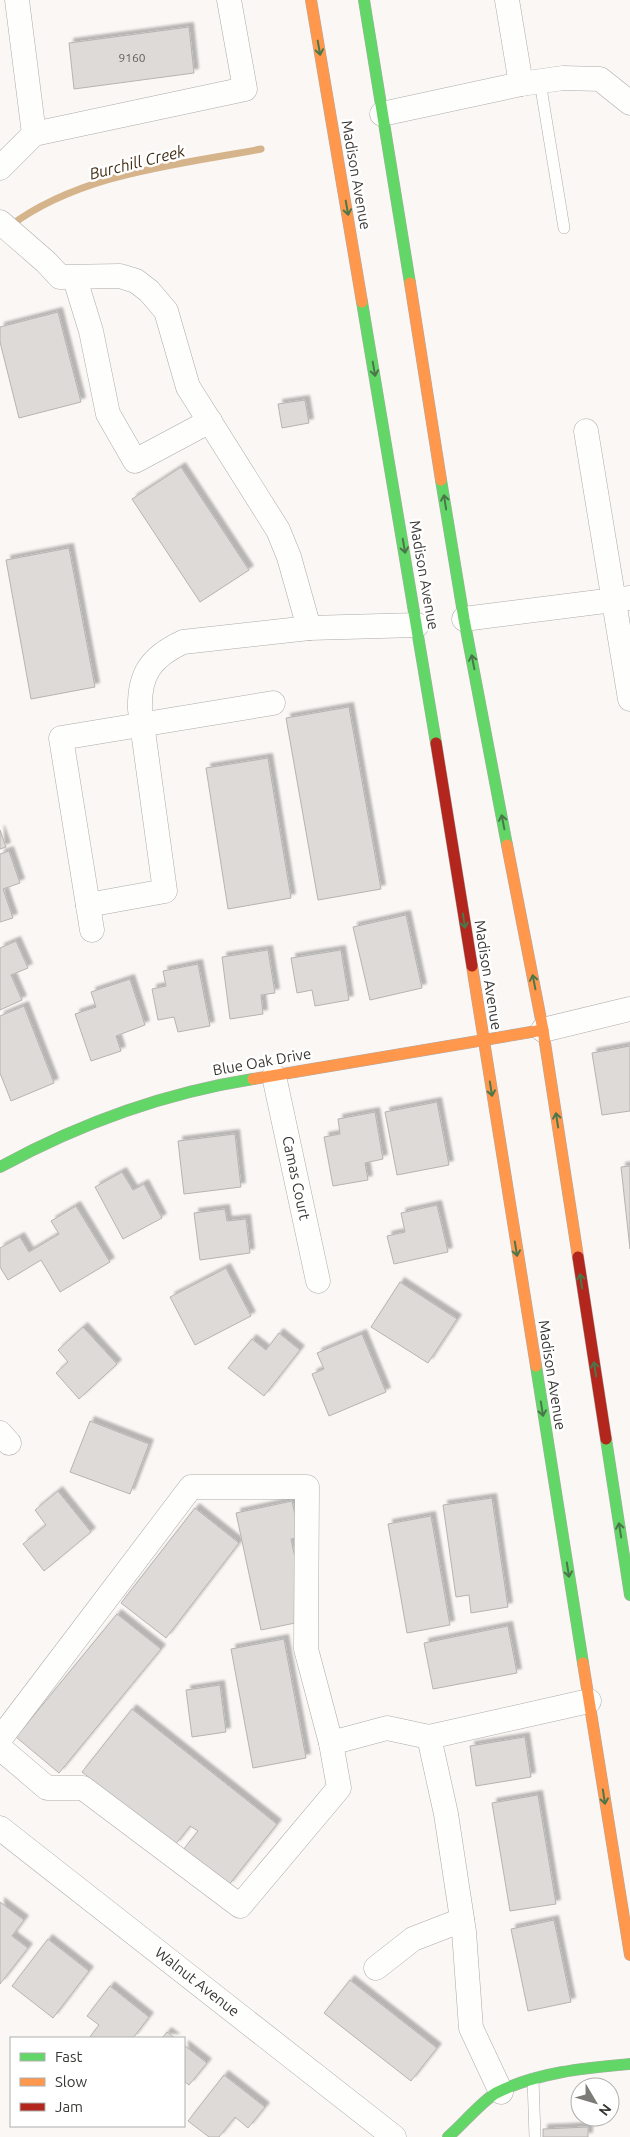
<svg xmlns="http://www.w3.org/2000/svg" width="630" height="2137" font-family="Ubuntu,sans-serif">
<defs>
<filter id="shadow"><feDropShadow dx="4.5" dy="-4.5" stdDeviation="1" flood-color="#0004"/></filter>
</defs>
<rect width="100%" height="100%" fill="#faf7f4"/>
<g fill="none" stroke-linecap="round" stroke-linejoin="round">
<path stroke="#d6b48b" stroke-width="7" d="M10,226C81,173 177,165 261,149"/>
</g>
<g fill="#dddad7" stroke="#b6b4b2" filter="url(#shadow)">
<polygon points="189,27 194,73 74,89 69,43"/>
<polygon points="58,312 81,402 19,418 0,342 0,327"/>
<polygon points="305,400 309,423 282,428 278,404"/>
<polygon points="181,467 249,570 200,602 132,499"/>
<polygon points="69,548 95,687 31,699 6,560"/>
<polygon points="349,707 381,889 318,900 286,718"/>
<polygon points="268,758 291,898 228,909 206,768"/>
<polygon points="0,830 6,847 0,849"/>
<polygon points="9,851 20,883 3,889 13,918 0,922 0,854"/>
<polygon points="406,915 422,988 370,1000 353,927"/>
<polygon points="16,941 28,968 11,975 22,1000 0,1010 0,948"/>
<polygon points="268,950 275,993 261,995 263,1014 230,1019 222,957"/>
<polygon points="341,950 349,1000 315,1006 312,990 297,993 291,958"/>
<polygon points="198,964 210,1026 178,1032 174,1017 158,1020 152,989 166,986 163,971"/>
<polygon points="130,979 145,1025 116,1036 121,1051 91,1061 75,1014 96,1007 91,992"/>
<polygon points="24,1006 54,1083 11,1101 0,1073 0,1016"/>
<polygon points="630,1046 630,1111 602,1115 592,1053"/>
<polygon points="437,1102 449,1165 397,1175 385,1112"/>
<polygon points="375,1112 383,1159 365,1163 368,1180 333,1186 324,1137 340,1134 338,1119"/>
<polygon points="235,1134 241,1187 184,1194 178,1141"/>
<polygon points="630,1166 630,1249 621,1167"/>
<polygon points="122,1172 133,1190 144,1184 162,1218 123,1239 95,1187"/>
<polygon points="437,1205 448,1252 394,1264 387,1236 405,1232 401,1213"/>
<polygon points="76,1206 110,1262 60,1292 41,1260 8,1280 0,1267 0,1248 20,1237 29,1252 59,1234 51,1221"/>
<polygon points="225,1209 227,1221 246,1219 250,1253 200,1260 194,1213"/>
<polygon points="226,1268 251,1316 195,1345 170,1297"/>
<polygon points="400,1282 457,1319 428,1363 371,1327"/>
<polygon points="83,1327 117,1364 79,1399 56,1373 68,1362 58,1350"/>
<polygon points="279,1333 300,1350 264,1396 228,1368 252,1339 266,1350"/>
<polygon points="362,1334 386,1392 329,1416 312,1374 324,1369 317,1353"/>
<polygon points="90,1421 149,1444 130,1494 70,1472"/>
<polygon points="58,1491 91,1532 44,1571 23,1544 46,1525 35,1510"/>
<polygon points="492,1498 508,1607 471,1613 469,1595 456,1597 443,1505"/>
<polygon points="292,1501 300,1537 291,1539 301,1586 305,1621 261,1630 236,1513"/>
<polygon points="195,1508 239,1543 166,1638 121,1603"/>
<polygon points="431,1516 450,1625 407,1633 388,1524"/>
<polygon points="117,1614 161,1649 59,1773 16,1737"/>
<polygon points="508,1626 517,1673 433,1689 424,1643"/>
<polygon points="284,1639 306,1758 253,1768 231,1649"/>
<polygon points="220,1685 226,1732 192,1737 186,1690"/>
<polygon points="132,1709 277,1824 228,1886 183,1850 198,1831 190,1826 175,1845 82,1772"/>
<polygon points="525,1737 531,1777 476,1786 470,1746"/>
<polygon points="538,1795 556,1904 510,1911 492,1803"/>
<polygon points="0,1902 24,1920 12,1936 28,1948 0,1984"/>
<polygon points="554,1920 571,2002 528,2011 511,1929"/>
<polygon points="48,1939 89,1971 53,2018 12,1986"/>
<polygon points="350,1980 437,2048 411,2081 324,2013"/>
<polygon points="110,1986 149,2017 133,2038 89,2038 99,2025 87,2016"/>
<polygon points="167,2032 175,2038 162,2038"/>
<polygon points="184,2045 207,2063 189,2085 184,2081"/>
<polygon points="224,2075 265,2107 248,2128 235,2117 219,2137 209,2137 188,2121"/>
<polygon points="588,2127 588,2137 543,2137 543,2129"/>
</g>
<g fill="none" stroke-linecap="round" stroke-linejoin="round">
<g stroke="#adaba9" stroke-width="12">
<g id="lane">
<polyline points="540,82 564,228"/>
<polyline points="533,2079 535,2137"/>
</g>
</g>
<g stroke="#adaba9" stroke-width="25">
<g id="street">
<polyline points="507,0 521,84"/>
<polyline points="382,114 521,84 563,78 600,79 630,103"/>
<polyline points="34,134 245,89 229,0"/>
<polyline points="0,168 34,134 17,0"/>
<polyline points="0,222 46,262 60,277 120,276 136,281 149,291 166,311 188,387 278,530 289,557 309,628"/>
<polyline points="75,279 91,331 108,414 135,461 210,421"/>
<polyline points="586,431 630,699"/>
<polyline points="464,619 630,598"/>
<path d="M88,905L165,891L140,709C139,674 151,657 183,642L309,628L417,625"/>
<polyline points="92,930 61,738 273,703"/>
<polyline points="543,1030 630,1009"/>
<polyline points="274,1076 318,1281"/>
<polyline points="0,1433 9,1443"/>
<polyline points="0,1739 191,1487 307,1487 306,1649 331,1743 339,1788 240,1906 83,1788 47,1788 0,1748"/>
<polyline points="331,1743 387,1728 429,1737"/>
<polyline points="0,1828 394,2137"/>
<polyline points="376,1968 413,1939 462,1920"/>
<polyline points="501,2092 471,2028 464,1932 446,1814 429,1737 589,1701"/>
</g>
</g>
<g stroke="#adaba9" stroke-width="12">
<g id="fast">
<polyline points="364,0 410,283"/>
<polyline points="362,302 436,743"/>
<polyline points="441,480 464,619 507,845"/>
<path d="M0,1167C79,1124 164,1093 253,1079"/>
<polyline points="536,1366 583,1663"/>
<polyline points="606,1439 630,1595"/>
<path d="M448,2137C462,2125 481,2102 496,2093C538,2072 585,2068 630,2064"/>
</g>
</g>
<g stroke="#adaba9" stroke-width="12">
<g id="slow">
<polyline points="311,0 362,302"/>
<polyline points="410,283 441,480"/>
<polyline points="507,845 543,1030 578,1257"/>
<polyline points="472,966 536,1366"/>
<polyline points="253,1079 543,1030"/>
<polyline points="583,1663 630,1955"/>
</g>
</g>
<g stroke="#adaba9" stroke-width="12">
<g id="jam">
<polyline points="436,743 472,966"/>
<polyline points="578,1257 606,1439"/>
</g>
</g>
<use href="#lane" stroke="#fefefd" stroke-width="11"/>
<use href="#street" stroke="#fefefd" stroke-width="24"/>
<use href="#fast" stroke="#63d668" stroke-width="11"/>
<use href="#slow" stroke="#ff974d" stroke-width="11"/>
<use href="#jam" stroke="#b3261e" stroke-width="11"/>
</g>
<defs><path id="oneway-shaft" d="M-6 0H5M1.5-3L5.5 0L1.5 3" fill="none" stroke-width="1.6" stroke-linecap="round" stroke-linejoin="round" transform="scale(1.25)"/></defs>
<g stroke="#4a7749">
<use href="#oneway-shaft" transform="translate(319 48) rotate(80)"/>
<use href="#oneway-shaft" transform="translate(347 208) rotate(80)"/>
<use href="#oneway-shaft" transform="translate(374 369) rotate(80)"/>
<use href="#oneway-shaft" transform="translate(445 502) rotate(-99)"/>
<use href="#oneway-shaft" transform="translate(404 546) rotate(80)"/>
<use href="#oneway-shaft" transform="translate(473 662) rotate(-101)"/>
<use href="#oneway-shaft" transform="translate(503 822) rotate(-101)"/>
<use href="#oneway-shaft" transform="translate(464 921) rotate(81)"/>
<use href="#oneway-shaft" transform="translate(534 982) rotate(-101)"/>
<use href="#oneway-shaft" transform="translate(491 1089) rotate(81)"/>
<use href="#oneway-shaft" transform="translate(557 1120) rotate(-99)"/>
<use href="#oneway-shaft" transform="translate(516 1249) rotate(81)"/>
<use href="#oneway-shaft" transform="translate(581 1281) rotate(-99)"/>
<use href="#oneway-shaft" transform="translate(595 1369) rotate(-99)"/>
<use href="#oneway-shaft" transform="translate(542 1409) rotate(81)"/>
<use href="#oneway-shaft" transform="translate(620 1530) rotate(-99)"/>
<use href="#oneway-shaft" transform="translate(568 1570) rotate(81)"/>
<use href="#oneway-shaft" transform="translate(604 1797) rotate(81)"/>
</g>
<g text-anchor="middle" stroke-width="5" stroke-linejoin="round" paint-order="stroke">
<g font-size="12" fill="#63605e">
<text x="132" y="62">9160</text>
</g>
<g font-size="15" fill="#3a3835" stroke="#fff">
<text transform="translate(356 175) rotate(80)" y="5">Madison Avenue</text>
<text transform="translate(424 575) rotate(80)" y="5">Madison Avenue</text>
<text transform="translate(488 975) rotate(81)" y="5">Madison Avenue</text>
<text transform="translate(262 1062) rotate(-10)" y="5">Blue Oak Drive</text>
<text transform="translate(296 1178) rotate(78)" y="5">Camas Court</text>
<text transform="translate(552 1375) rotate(81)" y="5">Madison Avenue</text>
<text transform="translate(197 1982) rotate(38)" y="5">Walnut Avenue</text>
</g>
<g font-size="16" font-style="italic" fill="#432e14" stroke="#fff">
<text transform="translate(137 162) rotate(-14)" y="6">Burchill Creek</text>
</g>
</g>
<rect x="10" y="2037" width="175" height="90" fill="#ffffff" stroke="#b0afae"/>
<rect x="20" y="2053" width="25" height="8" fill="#63d668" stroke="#b0afae"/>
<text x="55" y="2062" font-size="15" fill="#3a3835">Fast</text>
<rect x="20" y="2078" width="25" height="8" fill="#ff974d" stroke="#b0afae"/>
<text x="55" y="2087" font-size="15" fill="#3a3835">Slow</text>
<rect x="20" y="2103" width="25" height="8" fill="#b3261e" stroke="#b0afae"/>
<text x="55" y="2112" font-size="15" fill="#3a3835">Jam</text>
<g transform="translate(595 2102) rotate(128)"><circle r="24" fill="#ffffff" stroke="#b0afae"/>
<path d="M0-4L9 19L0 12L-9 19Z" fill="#7d7b78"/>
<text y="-8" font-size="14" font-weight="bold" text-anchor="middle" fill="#3a3835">N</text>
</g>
</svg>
